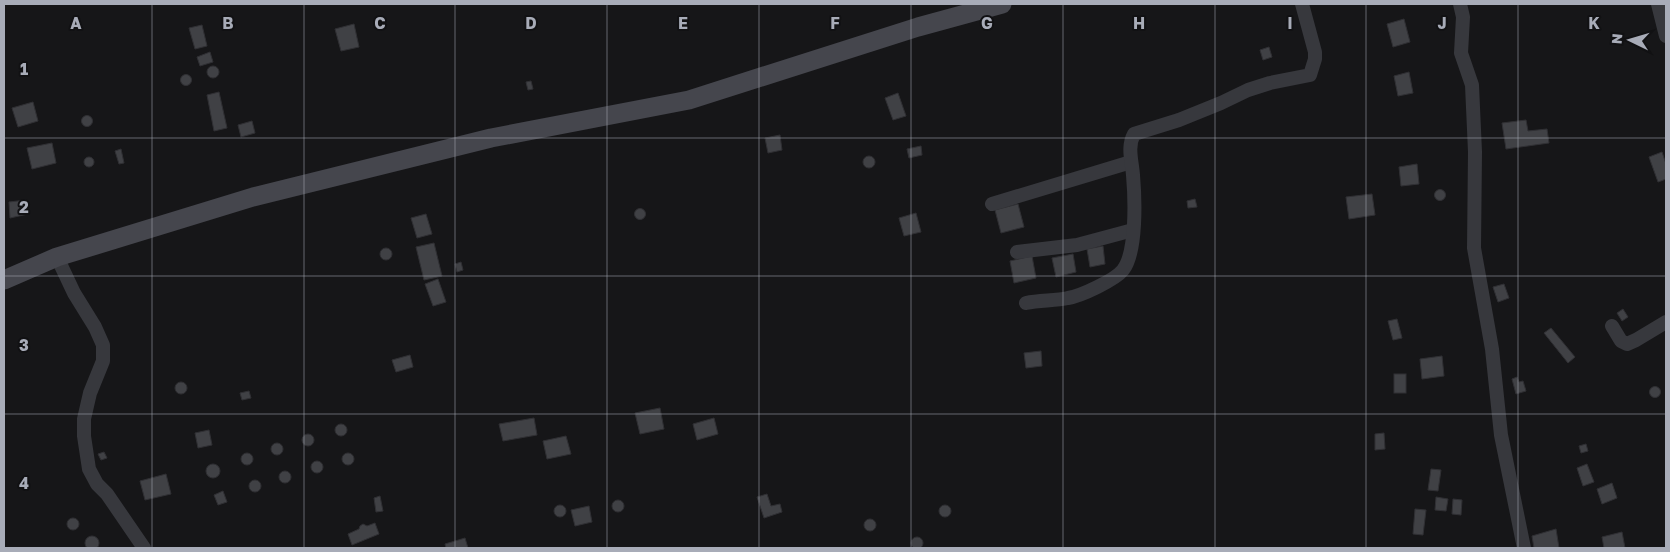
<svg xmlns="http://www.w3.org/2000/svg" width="1670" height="552" font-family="'Golos Text',sans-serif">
<rect width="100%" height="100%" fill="#161618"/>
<g fill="#404145" stroke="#303034">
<polygon points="1404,19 1410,42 1393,47 1387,24"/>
<polygon points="354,24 359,47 341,51 335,29"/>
<polygon points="202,25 207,46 195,49 189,28"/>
<polygon points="1269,47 1272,57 1263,60 1260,50"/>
<polygon points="210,52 213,62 200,66 197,57"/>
<circle cx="213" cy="72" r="6"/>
<polygon points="1409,72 1413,93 1398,96 1394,76"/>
<circle cx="186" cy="80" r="5.5"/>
<polygon points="531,81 533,89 528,90 526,82"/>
<polygon points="219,92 227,128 214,131 207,95"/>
<polygon points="898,93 906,116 893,120 885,98"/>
<polygon points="33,102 38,121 18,127 12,108"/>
<circle cx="87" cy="121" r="5.5"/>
<polygon points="1526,120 1528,131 1547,129 1549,143 1506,149 1502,123"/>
<polygon points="252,121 255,133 241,137 238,125"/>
<polygon points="780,135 782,150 768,153 765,138"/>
<polygon points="52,143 56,163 32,169 27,148"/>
<polygon points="921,146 922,155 909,158 907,149"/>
<polygon points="121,149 124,163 119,164 115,151"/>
<polygon points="1662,152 1666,164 1666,179 1658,182 1649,157"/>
<circle cx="869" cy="162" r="6"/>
<circle cx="89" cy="162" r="5"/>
<polygon points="1417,164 1419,184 1401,186 1399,167"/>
<circle cx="1440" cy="195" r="5.5"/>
<polygon points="1372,194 1375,215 1349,219 1346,197"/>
<polygon points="1195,199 1197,207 1188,208 1187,201"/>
<polygon points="26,200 28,214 10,218 9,202"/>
<polygon points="1018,204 1024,227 1001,233 995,210"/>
<circle cx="640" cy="214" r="5.5"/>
<polygon points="916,213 921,232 904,236 899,218"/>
<polygon points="426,214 432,234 417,238 411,218"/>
<polygon points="434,243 442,276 424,280 416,247"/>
<polygon points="1103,246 1105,264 1090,267 1087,249"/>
<circle cx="386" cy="254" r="6"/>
<polygon points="1073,254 1076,272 1056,277 1052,258"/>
<polygon points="1032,256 1036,278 1014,283 1010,261"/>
<polygon points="461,262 463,270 457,272 455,264"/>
<polygon points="438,279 446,302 433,306 425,284"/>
<polygon points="1504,284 1509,298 1498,302 1493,287"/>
<polygon points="1623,309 1628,317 1622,321 1617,313"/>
<polygon points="1397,319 1402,338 1393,340 1388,321"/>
<polygon points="1551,328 1575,357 1568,363 1544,333"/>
<polygon points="1041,351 1042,366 1026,368 1024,353"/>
<polygon points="410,355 413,367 396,372 392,360"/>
<polygon points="1442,356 1444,376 1422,379 1420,359"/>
<rect x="1394" y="374" width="12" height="19"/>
<polygon points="1517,377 1519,382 1523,381 1526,391 1516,394 1512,379"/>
<circle cx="181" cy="388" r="6"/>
<circle cx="1655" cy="392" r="5.5"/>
<polygon points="249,391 251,398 242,400 240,393"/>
<polygon points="660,408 664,429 640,434 635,413"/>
<polygon points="534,418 537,435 503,441 499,424"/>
<polygon points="714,418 718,434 697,440 693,424"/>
<circle cx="341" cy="430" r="6"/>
<polygon points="209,430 212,445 198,448 195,433"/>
<polygon points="1384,433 1385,449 1375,450 1375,434"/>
<circle cx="308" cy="440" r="6"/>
<polygon points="566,436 571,454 547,459 543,441"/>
<circle cx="277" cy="449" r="6"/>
<polygon points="1586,444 1588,451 1581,453 1579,446"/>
<polygon points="104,452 107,458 101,460 98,454"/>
<circle cx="247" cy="459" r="6"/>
<circle cx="348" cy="459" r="6"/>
<circle cx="317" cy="467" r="6"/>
<polygon points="1587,464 1594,482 1583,486 1577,468"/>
<circle cx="213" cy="471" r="7"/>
<polygon points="1431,469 1441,470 1438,491 1428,490"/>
<circle cx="285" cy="477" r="6"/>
<polygon points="166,474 171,494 145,500 140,481"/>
<circle cx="255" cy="486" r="6"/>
<polygon points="1612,483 1617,498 1602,504 1597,489"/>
<polygon points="223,491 227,502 218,505 214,495"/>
<polygon points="767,494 771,506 780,504 782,512 764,518 757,497"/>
<polygon points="380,496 383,511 376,512 374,498"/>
<polygon points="1436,497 1448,499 1446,511 1435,510"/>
<polygon points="1453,499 1462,500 1461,515 1452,514"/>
<circle cx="618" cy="506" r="6"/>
<circle cx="945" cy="511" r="6"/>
<circle cx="560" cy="511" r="6"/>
<polygon points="589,506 592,522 575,526 571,510"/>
<polygon points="1415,509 1426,510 1423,535 1413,534"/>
<circle cx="73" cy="524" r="6"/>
<circle cx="870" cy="525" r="6"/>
<polygon points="375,523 379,534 352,545 348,534 359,529 360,526 363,524 367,526"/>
<polygon points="1556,529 1559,548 1534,548 1532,536"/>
<polygon points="1622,532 1625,548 1604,548 1602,537"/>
<circle cx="92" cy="543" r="7"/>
<circle cx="917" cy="543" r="6"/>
<polygon points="465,538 468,548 446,548 445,544"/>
</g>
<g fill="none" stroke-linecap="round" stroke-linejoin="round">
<g stroke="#37383d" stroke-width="14">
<polyline points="1460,4 1463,17 1461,53 1472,85 1475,152 1474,248 1492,349 1501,435 1524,548"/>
<polyline points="1658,4 1666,36"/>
<polyline points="992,204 1131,162"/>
<polyline points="1017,252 1077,245 1133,230"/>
<polyline points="57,257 74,293 95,327 103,345 103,361 90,393 84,419 84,436 89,469 97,484 107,494 144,548"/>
<path d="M1026,303C1040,300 1055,301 1068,298C1081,296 1115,280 1123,270C1137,252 1135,198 1133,175C1132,161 1127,147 1134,134L1179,120L1221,103L1248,90L1270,83L1310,75L1315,59V52L1302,4"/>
<polyline points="1612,326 1621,341 1627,344 1636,340 1666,322"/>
</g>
<polyline stroke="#45464d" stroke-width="19" points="4,280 57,257 253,197 491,138 689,100 918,27 1002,4"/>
</g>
<path fill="none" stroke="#a8acb8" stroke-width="1" stroke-opacity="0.55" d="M152,4V548M304,4V548M455,4V548M607,4V548M759,4V548M911,4V548M1063,4V548M1215,4V548M1366,4V548M1518,4V548M4,138H1666M4,276H1666M4,414H1666"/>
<g font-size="16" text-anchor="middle" font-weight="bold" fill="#a8acb8" stroke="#111113" stroke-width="4" stroke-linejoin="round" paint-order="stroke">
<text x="76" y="29">A</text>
<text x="228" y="29">B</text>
<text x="380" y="29">C</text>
<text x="531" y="29">D</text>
<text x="683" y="29">E</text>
<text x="835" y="29">F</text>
<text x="987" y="29">G</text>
<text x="1139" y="29">H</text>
<text x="1290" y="29">I</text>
<text x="1442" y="29">J</text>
<text x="1594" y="29">K</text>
<text x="24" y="75">1</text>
<text x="24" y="213">2</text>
<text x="24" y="351">3</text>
<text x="24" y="489">4</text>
</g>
<rect width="1670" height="552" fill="none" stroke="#a8acb8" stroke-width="10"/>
<g transform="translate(1630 40) rotate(275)" stroke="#111113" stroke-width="4" paint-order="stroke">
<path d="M0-4L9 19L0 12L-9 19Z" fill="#a8acb8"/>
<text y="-8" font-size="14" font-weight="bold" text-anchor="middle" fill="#a8acb8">N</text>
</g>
</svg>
